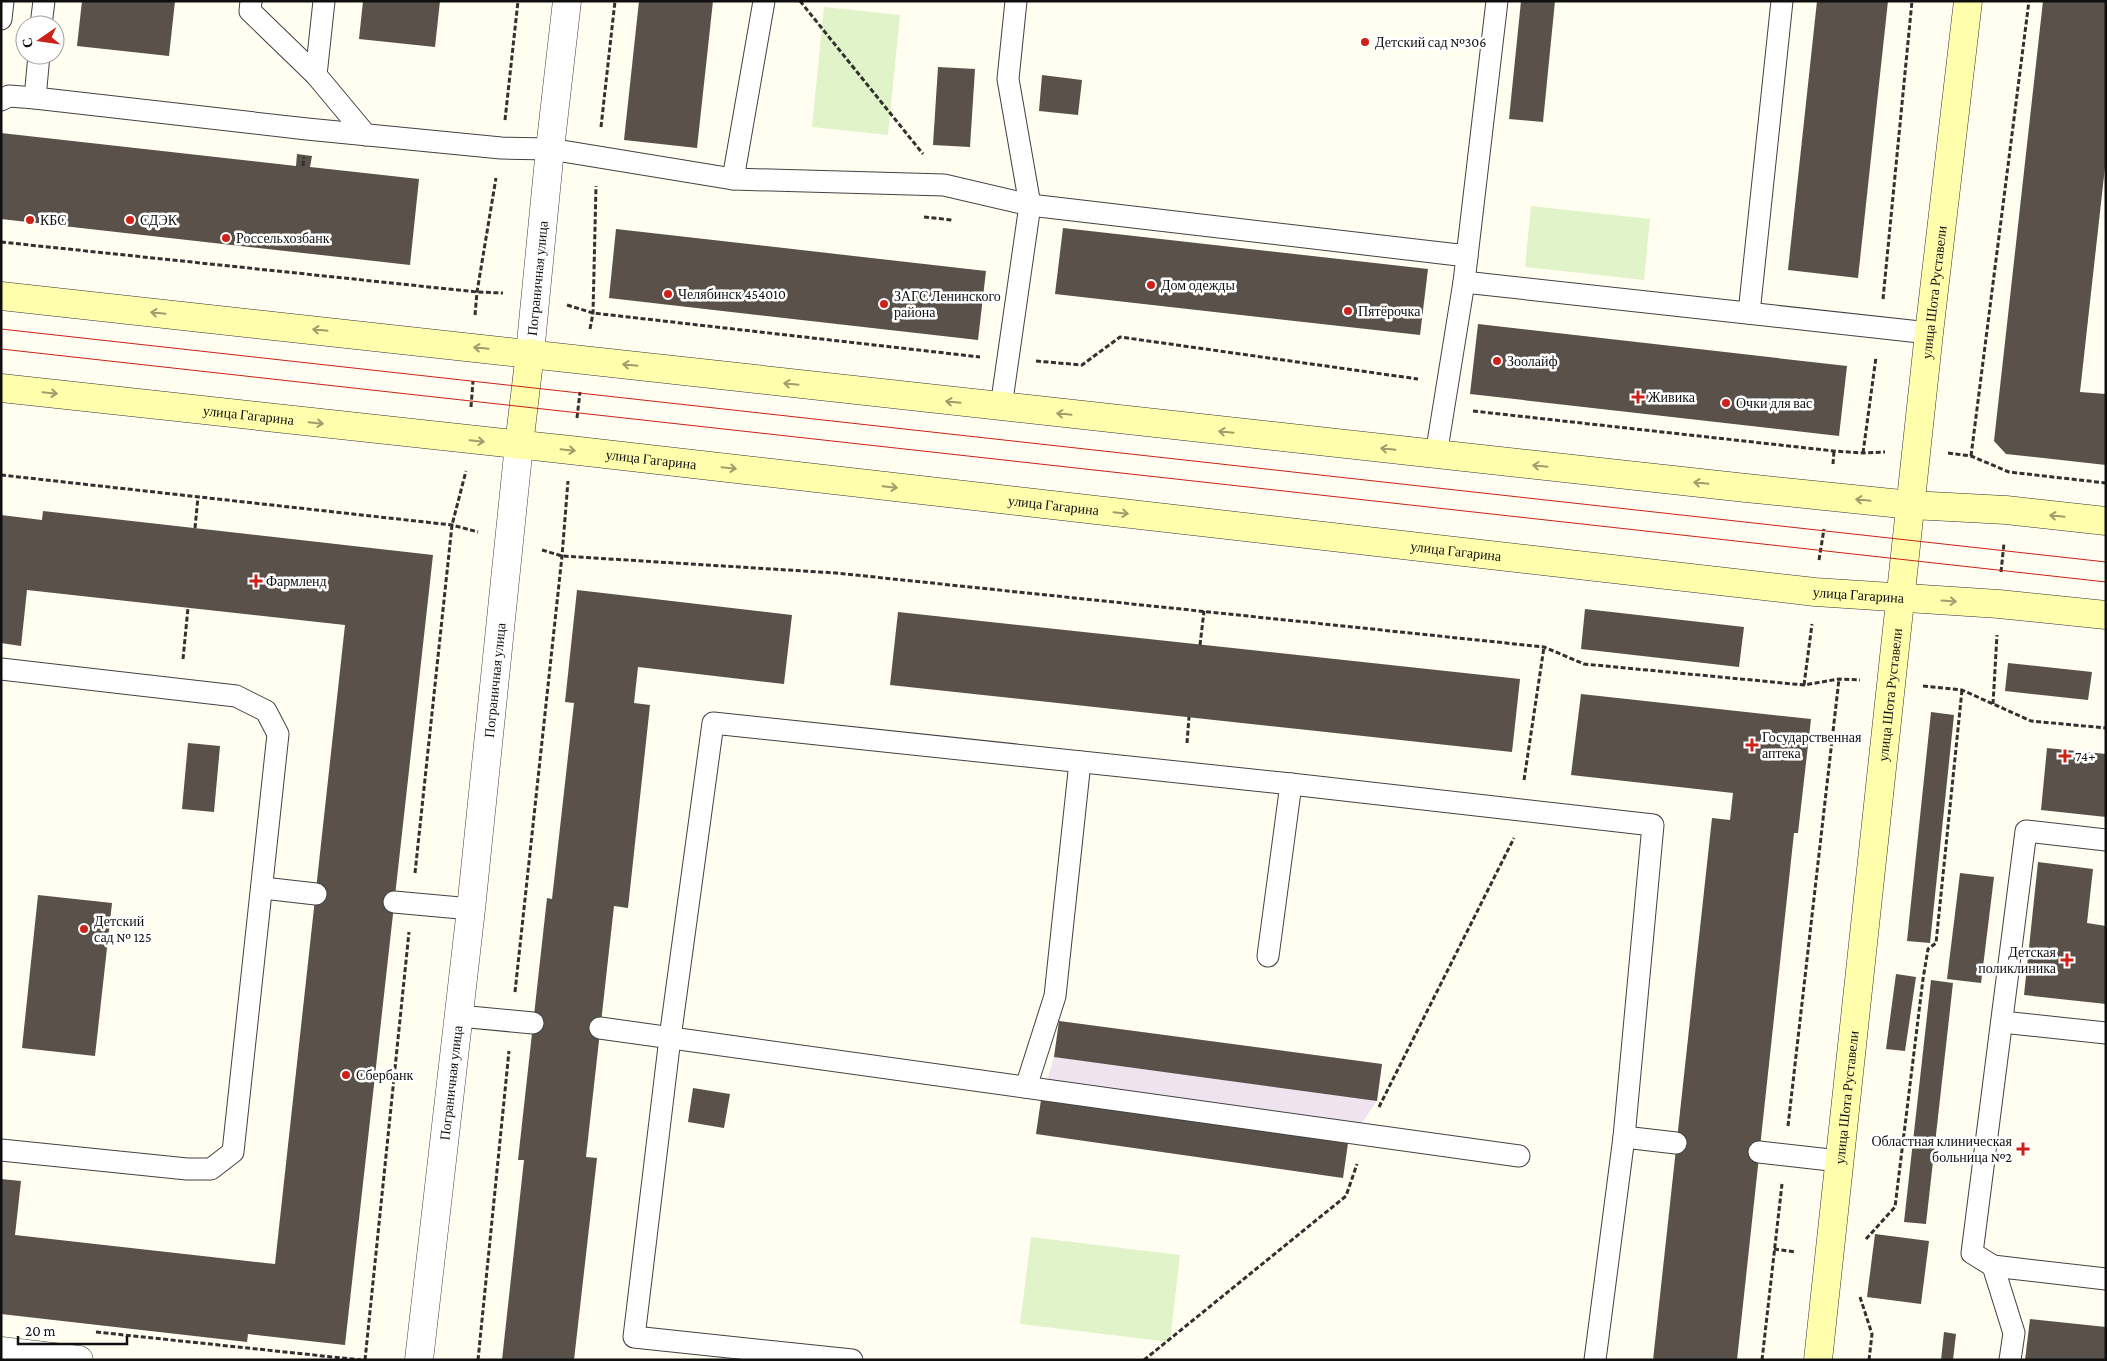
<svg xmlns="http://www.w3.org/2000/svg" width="2107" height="1361" font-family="'Crimson Pro',serif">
<rect width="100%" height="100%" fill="#fffef1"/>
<polygon fill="#eee3ee" points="1059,1021 1382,1064 1377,1101 1348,1143 1343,1178 1036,1134 1041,1100 1054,1057"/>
<g fill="#e1f4c9">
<polygon points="824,7 900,15 888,135 812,127"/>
<polygon points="1531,206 1650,219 1644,280 1525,267"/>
<polygon points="1031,1237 1180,1255 1170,1342 1020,1324"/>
</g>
<g fill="#59514a">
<polygon points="82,1 175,1 169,56 77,46"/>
<polygon points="363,1 440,1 435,47 359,39"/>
<polygon points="639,1 713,1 697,148 624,140"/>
<polygon points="1521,1 1555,1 1543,122 1509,119"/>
<polygon points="1817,1 1888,1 1858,278 1788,270"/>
<polygon points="2043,1 2106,1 2106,158 2080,392 2106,394 2106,465 2006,454 1994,441"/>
<polygon points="938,67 975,69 970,147 933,145"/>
<polygon points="1042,75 1082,80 1078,115 1039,111"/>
<polygon points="1,133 296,166 297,154 312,156 310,167 419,179 410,265 1,219"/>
<polygon points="1063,228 1428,269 1420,335 1055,294"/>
<polygon points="616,229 986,271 978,340 609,298"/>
<polygon points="1478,324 1847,366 1839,436 1470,394"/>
<polygon points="43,511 433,555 345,1345 248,1334 247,1342 1,1314 1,1179 21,1181 15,1235 275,1264 345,625 27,590 21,646 1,643 1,515 42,520"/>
<polygon points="577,590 792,615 784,684 638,667 634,703 650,705 628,908 614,906 586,1157 597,1158 574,1360 502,1360 524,1160 518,1160 547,898 552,899 574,703 565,702"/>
<polygon points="1585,609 1744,627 1739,667 1581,649"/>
<polygon points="898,612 1520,679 1512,752 890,685"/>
<polygon points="2008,663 2092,672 2088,700 2005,691"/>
<polygon points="1581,694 1811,719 1798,833 1794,833 1737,1360 1653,1360 1712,818 1730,820 1733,793 1571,775"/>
<polygon points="1931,712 1954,715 1930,943 1907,941"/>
<polygon points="188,743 220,746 214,812 182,809"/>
<polygon points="2047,748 2106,754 2106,817 2041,810"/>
<polygon points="2038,862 2093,869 2087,923 2106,926 2106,1004 2024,995"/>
<polygon points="1960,873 1994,877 1981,983 1947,979"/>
<polygon points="38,895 112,903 95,1056 22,1048"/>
<polygon points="1896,974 1916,977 1905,1051 1886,1049"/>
<polygon points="1931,980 1953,983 1926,1224 1904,1222"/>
<polygon points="1059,1021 1382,1064 1377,1101 1054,1057"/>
<polygon points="693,1088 730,1094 724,1128 688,1122"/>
<polygon points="1041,1100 1348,1143 1343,1178 1036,1134"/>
<polygon points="1875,1234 1929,1241 1921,1304 1867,1297"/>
<polygon points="2030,1319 2106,1327 2106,1360 2025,1360"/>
<polygon points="1944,1332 1956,1334 1953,1360 1941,1360"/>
</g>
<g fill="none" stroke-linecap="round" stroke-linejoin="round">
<g stroke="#424242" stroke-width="23">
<g id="lane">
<polyline points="251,1 250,11 316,75 366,135"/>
<polyline points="1,19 3,1"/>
<polyline points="41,25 44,1"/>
<polyline points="316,75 324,1"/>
<polyline points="35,98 39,55"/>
<polyline points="1,100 9,96 35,98 307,129 501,148 550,149 733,179 944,185 1030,205 1467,256"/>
<polyline points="733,179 764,1"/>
<polyline points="1464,282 1929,333"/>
<polyline points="1749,313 1782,1"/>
<polyline points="1001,407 1030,205 1008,79 1016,1"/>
<polyline points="1436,455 1464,282 1497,1"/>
<polyline points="1,669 236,696 266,711 278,734 233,1152 211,1169 187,1169 1,1150"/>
<polyline points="263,888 316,894"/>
<polyline points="394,902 471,909"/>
<polyline points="1268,956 1291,784"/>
<polyline points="459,1016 533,1023"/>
<polyline points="2002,1022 2106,1033"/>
<polyline points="600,1028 1519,1156"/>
<polyline points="1026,1087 1055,996 1080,762"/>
<polyline points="1759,1152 1839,1161"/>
<polyline points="1993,1266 2106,1279"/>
<polyline points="852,1360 634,1337 670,1038 713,723 1291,784 1653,825 1624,1137"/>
<polyline points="1595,1360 1624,1137 1676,1143"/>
<polyline points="2010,1360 2014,1333 1993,1266 1972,1253 2026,831 2106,840"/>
</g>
</g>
<g stroke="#424242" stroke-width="29">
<g id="street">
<path id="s1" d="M530,353L550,149L567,1"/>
<polyline points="1,1351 79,1360"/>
<path id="s2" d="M419,1360L471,909L519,445"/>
</g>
</g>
<g stroke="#313131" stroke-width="29">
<g id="secondary">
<polyline points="1,296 1746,488 1911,505 2006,510 2106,521"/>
<path id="s3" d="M1,388L570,450L1815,592L1999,604L2106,615"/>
<polyline points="519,445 530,353"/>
<path id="s4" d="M1818,1360L1929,333L1968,1"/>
</g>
</g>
<g stroke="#313131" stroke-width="3" stroke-dasharray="5 2.5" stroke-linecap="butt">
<polyline points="800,1 923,154"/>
<polyline points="505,120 518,1"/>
<polyline points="601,127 615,1"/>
<polyline points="303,166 304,157"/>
<polyline points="924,217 952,220"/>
<polyline points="1,242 477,292 503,293"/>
<polyline points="1883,299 1912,1"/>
<polyline points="567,305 593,313 980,357"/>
<polyline points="475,315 477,292 496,178"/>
<polyline points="590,329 593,313 596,186"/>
<polyline points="1036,361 1082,365 1120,337 1418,379"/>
<polyline points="471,407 473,381"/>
<polyline points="1473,411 1834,451 1863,453 1885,452"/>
<polyline points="577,418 580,392"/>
<polyline points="1863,453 1876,357"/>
<polyline points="1948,453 1971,456 2009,472 2106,483"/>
<polyline points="1971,456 2029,1"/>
<polyline points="1833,464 1834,451"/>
<polyline points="1,475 452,525 478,532"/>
<polyline points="195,528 198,497"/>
<polyline points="542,550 562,556 836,573 1544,647 1584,664 1804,685 1839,679 1860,680"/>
<polyline points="1819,560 1824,529"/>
<polyline points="2001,572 2004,543"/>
<polyline points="1200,645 1204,611"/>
<polyline points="183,659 188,608"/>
<polyline points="1804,685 1812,624"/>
<polyline points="1923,686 1962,690 2031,721 2106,728"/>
<polyline points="1993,704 1997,635"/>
<polyline points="1187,743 1189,717"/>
<polyline points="1524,780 1544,647"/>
<polyline points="415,873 452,525 466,471"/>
<polyline points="515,992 562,556 568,481"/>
<polyline points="1379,1107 1514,838"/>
<polyline points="1788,1126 1839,679"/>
<polyline points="1866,1239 1895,1207 1923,979 1928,949 1936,943 1962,690"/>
<polyline points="1774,1249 1796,1252"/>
<polyline points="1860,1297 1872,1334 1869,1360"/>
<polyline points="96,1332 361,1360"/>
<polyline points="365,1360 409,932"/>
<polyline points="478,1360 509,1051"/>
<polyline points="1144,1360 1346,1196 1357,1164"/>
<polyline points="1762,1360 1782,1184"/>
</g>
<use href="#lane" stroke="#fff" stroke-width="21"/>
<use href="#street" stroke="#fff" stroke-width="28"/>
<use href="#secondary" stroke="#fffeac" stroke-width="28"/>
<g stroke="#cd2119" stroke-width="1">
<polyline points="1,329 2106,562"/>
<polyline points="1,349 2106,582"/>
</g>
</g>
<defs><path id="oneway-shaft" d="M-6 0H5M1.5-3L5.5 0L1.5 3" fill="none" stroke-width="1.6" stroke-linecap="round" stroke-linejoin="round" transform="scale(1.25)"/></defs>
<g stroke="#9f9e6d">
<use href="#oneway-shaft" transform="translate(158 313) rotate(-174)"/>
<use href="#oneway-shaft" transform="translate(320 330) rotate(-174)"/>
<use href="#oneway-shaft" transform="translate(481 348) rotate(-174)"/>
<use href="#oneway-shaft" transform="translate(630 365) rotate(-174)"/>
<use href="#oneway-shaft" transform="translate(791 384) rotate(-174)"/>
<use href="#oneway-shaft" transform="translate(50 393) rotate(6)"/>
<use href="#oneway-shaft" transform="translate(953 402) rotate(-174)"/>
<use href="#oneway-shaft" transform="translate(1064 414) rotate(-174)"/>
<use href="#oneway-shaft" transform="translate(316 423) rotate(6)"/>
<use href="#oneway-shaft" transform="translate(1226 432) rotate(-174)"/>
<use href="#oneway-shaft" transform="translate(477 441) rotate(6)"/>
<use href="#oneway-shaft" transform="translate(1388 449) rotate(-174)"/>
<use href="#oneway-shaft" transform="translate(568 450) rotate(6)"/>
<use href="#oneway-shaft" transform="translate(1540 466) rotate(-174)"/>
<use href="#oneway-shaft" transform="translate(729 468) rotate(6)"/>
<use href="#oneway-shaft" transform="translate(1701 483) rotate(-174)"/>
<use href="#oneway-shaft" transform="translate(890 487) rotate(6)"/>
<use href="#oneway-shaft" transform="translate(1863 500) rotate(-174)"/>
<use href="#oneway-shaft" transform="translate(1121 513) rotate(6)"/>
<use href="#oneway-shaft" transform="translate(2057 516) rotate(-174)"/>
<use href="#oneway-shaft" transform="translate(1949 601) rotate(4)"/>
</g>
<g fill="#cd2119" stroke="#fff" stroke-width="2">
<circle cx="1365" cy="42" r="5"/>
<circle cx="30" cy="220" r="5"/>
<circle cx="130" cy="220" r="5"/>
<circle cx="226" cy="238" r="5"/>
<circle cx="1151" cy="285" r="5"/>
<circle cx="668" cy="294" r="5"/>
<circle cx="884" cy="304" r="5"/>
<circle cx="1348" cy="311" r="5"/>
<circle cx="1497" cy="361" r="5"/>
<path d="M1635.5 389.5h5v5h5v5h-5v5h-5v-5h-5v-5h5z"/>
<circle cx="1726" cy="403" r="5"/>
<path d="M253.5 573.5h5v5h5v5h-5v5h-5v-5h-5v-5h5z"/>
<path d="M1749.5 737.5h5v5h5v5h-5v5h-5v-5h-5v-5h5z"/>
<path d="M2062.5 748.5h5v5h5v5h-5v5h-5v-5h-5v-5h5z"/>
<circle cx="84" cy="929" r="5"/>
<path d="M2064.5 952.5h5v5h5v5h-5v5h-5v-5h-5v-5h5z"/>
<circle cx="346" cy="1075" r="5"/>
<path d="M2020.5 1141.5h5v5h5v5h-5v5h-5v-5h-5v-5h5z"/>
</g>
<g text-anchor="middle" stroke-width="5" stroke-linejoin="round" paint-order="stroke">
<g font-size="14" fill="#0f0f0f" stroke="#fff" text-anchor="start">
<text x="1375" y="47">Детский сад №306</text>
<text x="40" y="225">КБС</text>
<text x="140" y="225">СДЭК</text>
<text x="236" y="243">Россельхозбанк</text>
<text x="1161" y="290">Дом одежды</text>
<text x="678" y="299">Челябинск 454010</text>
<text x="894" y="301">ЗАГС Ленинского<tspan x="894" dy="16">района</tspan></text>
<text x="1358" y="316">Пятёрочка</text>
<text x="1507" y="366">Зоолайф</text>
<text x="1648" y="402">Живика</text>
<text x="1736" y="408">Очки для вас</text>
<text x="266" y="586">Фармленд</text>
<text x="1762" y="742">Государственная<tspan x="1762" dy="16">аптека</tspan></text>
<text x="2075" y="761">74+</text>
<text x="94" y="926">Детский<tspan x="94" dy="16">сад № 125</tspan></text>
<text x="2056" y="957" text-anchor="end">Детская<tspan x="2056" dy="16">поликлиника</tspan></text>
<text x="356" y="1080">Сбербанк</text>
<text x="2012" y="1146" text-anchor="end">Областная клиническая<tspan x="2012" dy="16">больница №2</tspan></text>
</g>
<g font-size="14" fill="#0f0f0f" stroke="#fff">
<text dy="5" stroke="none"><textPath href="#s1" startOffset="75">Пограничная улица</textPath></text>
<text dy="5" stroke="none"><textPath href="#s4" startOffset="1074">улица Шота Руставели</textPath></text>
<text dy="5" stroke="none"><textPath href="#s3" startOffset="249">улица Гагарина</textPath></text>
<text dy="5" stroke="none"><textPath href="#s3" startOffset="654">улица Гагарина</textPath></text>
<text dy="5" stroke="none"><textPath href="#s3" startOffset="1059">улица Гагарина</textPath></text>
<text dy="5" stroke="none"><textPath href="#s3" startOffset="1464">улица Гагарина</textPath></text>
<text dy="5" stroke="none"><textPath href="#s3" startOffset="1869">улица Гагарина</textPath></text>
<text dy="5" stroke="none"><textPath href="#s2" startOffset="684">Пограничная улица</textPath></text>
<text dy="5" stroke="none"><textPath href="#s4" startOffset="669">улица Шота Руставели</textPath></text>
<text dy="5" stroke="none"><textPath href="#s2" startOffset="279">Пограничная улица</textPath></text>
<text dy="5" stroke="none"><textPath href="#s4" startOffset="264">улица Шота Руставели</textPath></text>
</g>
</g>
<rect width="2107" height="1361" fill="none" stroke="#0f0f0f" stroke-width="5"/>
<g transform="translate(40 40) rotate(257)"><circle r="24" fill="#ffffff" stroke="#9f9f9f"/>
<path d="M0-4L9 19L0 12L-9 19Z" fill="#cd2119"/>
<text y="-8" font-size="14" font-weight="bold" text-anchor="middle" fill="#0f0f0f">С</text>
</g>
<path d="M18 1336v8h109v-8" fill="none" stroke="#0f0f0f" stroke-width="2.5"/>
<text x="25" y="1336" font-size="15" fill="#0f0f0f" stroke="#ffffff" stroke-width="4" paint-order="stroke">20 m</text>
</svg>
